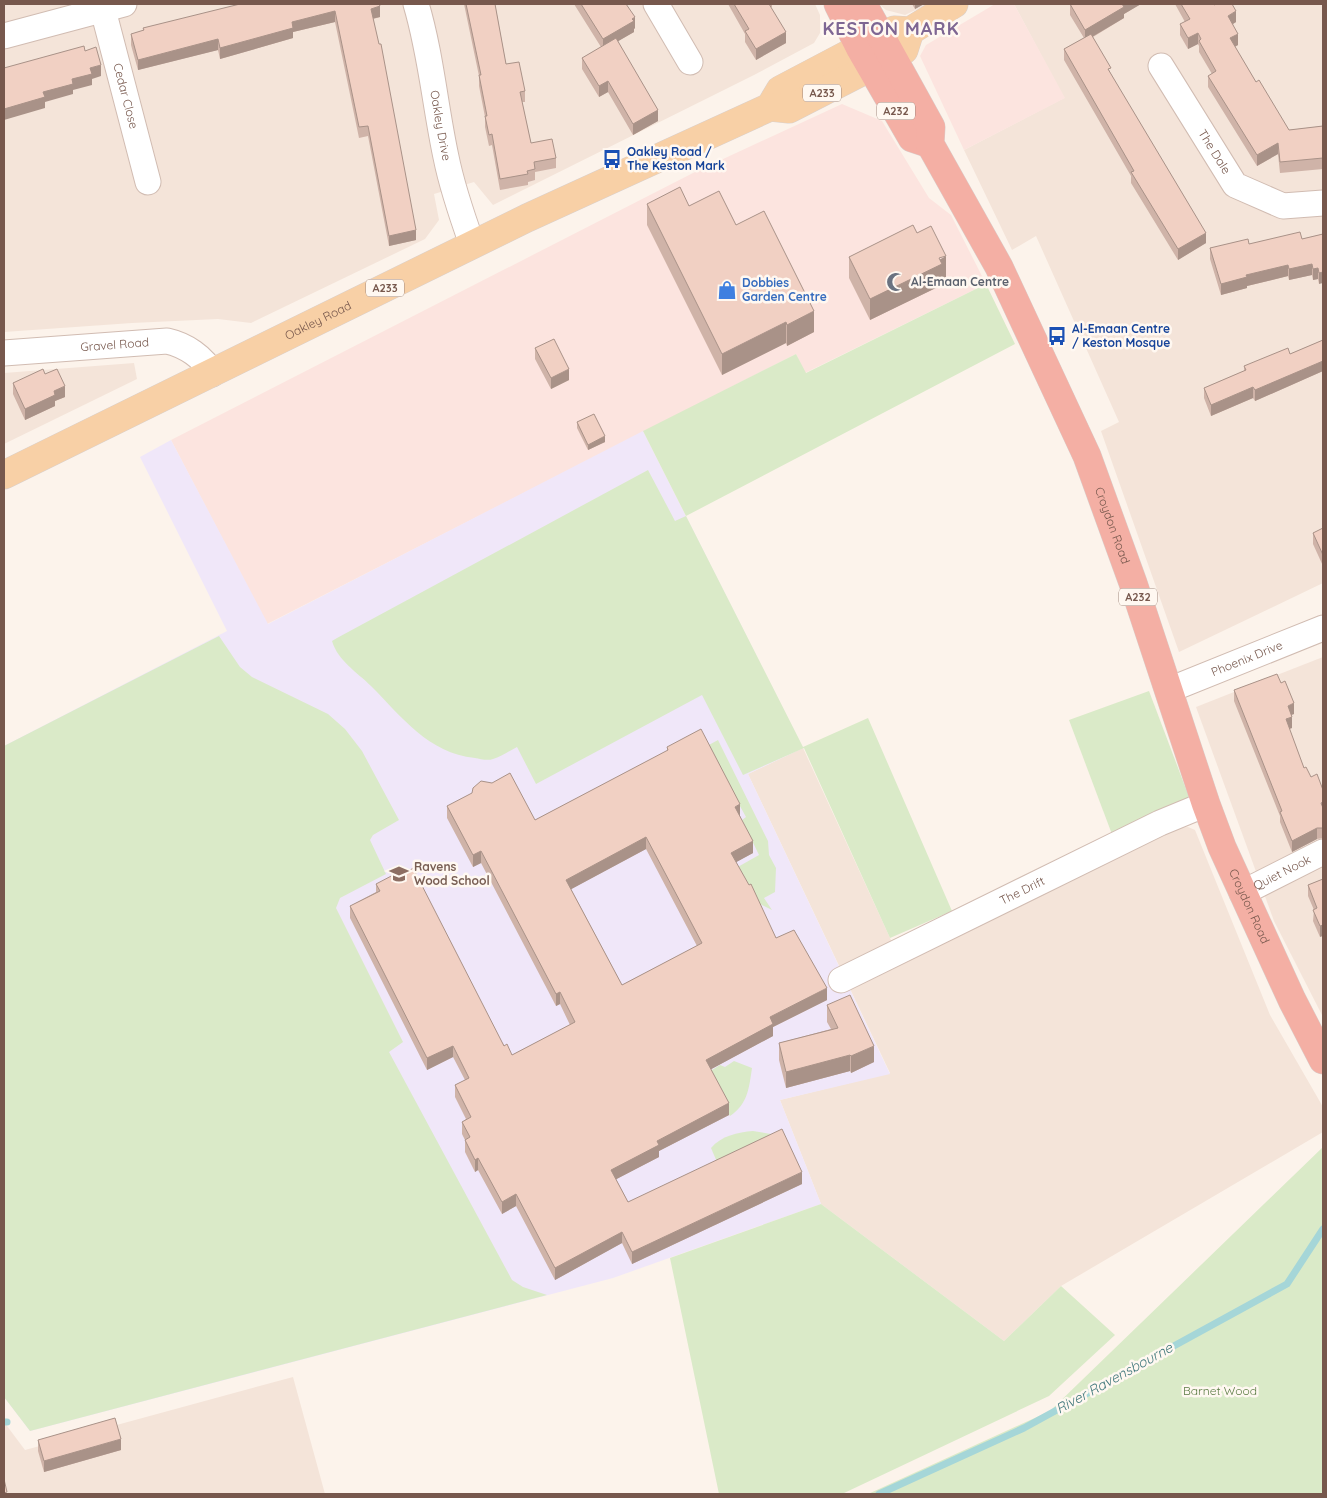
<svg xmlns="http://www.w3.org/2000/svg" width="1327" height="1498" font-family="Quicksand,sans-serif">
<rect width="100%" height="100%" fill="#fcf3eb"/>
<g fill="#f4e4d9">
<polygon points="4,4 815,4 820,15 820,33 814,43 754,75 493,205 474,182 434,194 439,220 425,239 251,323 218,319 132,323 4,332"/>
<polygon points="879,4 928,4 905,15 886,10"/>
<polygon points="1014,4 1323,4 1323,583 1179,652 1101,431 1119,422 1036,236 1012,250 964,150 1064,98"/>
<polygon points="134,363 137,379 4,444 4,373"/>
<polygon points="1323,657 1323,1017 1274,921 1196,707"/>
<polygon points="803,748 901,962 1178,828 1188,827 1195,830 1270,1015 1323,1107 1323,1132 1061,1286 1004,1341 821,1204 780,1100 890,1073 748,774"/>
<polygon points="293,1377 325,1494 4,1494 4,1422 25,1450"/>
</g>
<g fill="#fce4df">
<polygon points="995,4 1014,4 1065,98 964,150 920,56 926,45"/>
<polygon points="842,104 882,121 929,198 951,215 986,284 805,373 796,354 267,624 171,440 693,173"/>
</g>
<polygon fill="#f0e7f9" points="643,431 803,748 748,774 890,1074 780,1100 821,1204 613,1278 30,1431 4,1397 4,746 227,631 140,457 171,440 268,624"/>
<g fill="#daeac8">
<path d="M986,284L1015,344L686,516L803,747L868,718L952,911L890,938L804,748L743,775L702,695L536,784L517,747C509,751 501,757 493,759C488,761 480,759 475,758C428,753 402,717 371,686C357,672 338,661 332,641L337,638L648,470L675,521L686,516L643,431L796,354L806,373Z"/>
<polygon points="219,636 240,667 252,677 328,714 345,729 362,751 399,820 373,835 370,840 386,874 340,898 336,908 403,1042 389,1052 512,1280 523,1287 547,1295 30,1431 4,1397 4,746"/>
<polygon points="1149,691 1189,797 1113,837 1069,720"/>
<polygon points="718,740 768,841 769,855 776,868 775,892 764,898 772,910 754,901 736,868 759,855 742,820 746,817 707,746"/>
<path d="M734,1061L752,1068C749,1088 748,1104 730,1116L707,1073L720,1065L725,1067Z"/>
<path d="M753,1131L777,1135L717,1162L711,1148C721,1136 738,1132 753,1131Z"/>
<polygon points="1323,1147 1323,1494 868,1494 1050,1411"/>
<polygon points="821,1204 1004,1341 1061,1286 1115,1335 1049,1396 842,1494 719,1494 670,1258"/>
</g>
<g fill="none" stroke-linecap="round" stroke-linejoin="round">
<g stroke="#a5d6d8" stroke-width="7">
<polyline points="4,1422 7,1422"/>
<polyline points="879,1494 1024,1428 1287,1284 1323,1229"/>
</g>
<g stroke="#d1bcb2" stroke-width="27">
<g id="street">
<path id="s1" d="M416,4C431,54 435,106 446,157C452,187 462,216 472,244"/>
<polyline points="656,4 690,62"/>
<path id="s2" d="M103,10L148,182"/>
<polyline points="4,36 124,4"/>
<path id="s3" d="M1161,66L1235,185L1283,206L1323,203"/>
<path id="s4" d="M4,353L167,341C185,345 204,357 212,374"/>
<path id="s5" d="M1169,690L1323,628"/>
<path id="s6" d="M1242,893L1323,852"/>
<path id="s7" d="M841,980L1160,823L1206,804"/>
</g>
</g>
<g stroke="#d9d0cd" stroke-width="29">
<g id="primary">
<polyline points="770,107 780,90 894,30 910,31 954,4"/>
<path id="s8" d="M4,475L527,218L770,107L789,109L904,50L910,31"/>
</g>
</g>
<g stroke="#d9d0cd" stroke-width="29">
<g id="highway">
<polyline points="838,4 860,48 912,138 930,144"/>
<path id="s9" d="M863,4L931,127L930,144L999,267L1087,456L1133,583L1206,804L1222,847L1292,1000L1323,1060"/>
</g>
</g>
<use href="#street" stroke="#fff" stroke-width="25"/>
<use href="#primary" stroke="#f8d0a6" stroke-width="28"/>
<use href="#highway" stroke="#f4afa4" stroke-width="28"/>
</g>
<g fill="#cfb3a8" fill-rule="evenodd">
<polygon points="464,4 495,4 506,64 525,91 525,102 522,102 531,143 556,158 556,168 535,172 535,180 528,182 528,185 500,190 492,145 489,146 485,127 485,117 479,86 479,76"/>
<polygon points="574,4 626,4 635,28 634,29 634,32 618,41 658,121 633,135 608,92 599,97 582,69 582,58 601,47"/>
<polygon points="728,4 772,4 772,7 771,7 786,43 756,60 745,42 745,34"/>
<polygon points="912,4 924,4 915,9"/>
<polygon points="1070,4 1141,4 1124,14 1124,18 1093,37 1111,74 1206,243 1178,260 1131,183 1131,176 1064,60 1064,49 1084,38 1070,15"/>
<polygon points="1175,4 1213,4 1236,22 1233,24 1238,45 1235,47 1256,82 1289,130 1323,126 1323,169 1280,173 1278,154 1257,166 1208,87 1208,76 1212,74 1199,52 1199,46 1198,44 1188,49 1180,35 1180,24 1185,22"/>
<polygon points="380,6 380,17 373,19 416,240 389,246 368,136 359,138 335,22 293,32 293,38 220,59 218,50 138,70 131,45 131,34 143,31 143,28"/>
<polygon points="647,204 689,206 736,225 814,332 787,346 786,343 722,375 647,225"/>
<polygon points="917,233 946,277 942,279 942,285 870,320 849,278 849,257"/>
<polygon points="1323,234 1319,284 1318,279 1313,280 1312,275 1289,280 1288,276 1247,286 1247,288 1221,295 1210,259 1210,248 1302,239"/>
<polygon points="1323,340 1323,371 1255,401 1253,398 1211,416 1204,398 1204,388 1244,371 1244,366 1290,354"/>
<polygon points="535,348 569,380 551,389 535,359"/>
<polygon points="45,374 65,397 55,401 55,406 25,420 13,394 13,383"/>
<polygon points="577,422 605,442 588,450 577,428"/>
<polygon points="1323,528 1323,566 1313,544 1313,533"/>
<polygon points="1234,690 1294,714 1291,715 1292,728 1289,729 1304,768 1311,777 1323,790 1323,838 1317,839 1292,852 1280,822 1280,816 1234,701"/>
<path d="M667,747L740,816L753,853L736,862L776,938L827,1000L773,1027V1036L711,1069L729,1115L659,1151V1157L616,1179L628,1202L802,1184L632,1264L622,1243L555,1280L516,1206L502,1214L478,1170L475,1172L465,1152V1140L462,1134V1122L466,1119L455,1097V1085L465,1080L453,1057L427,1070L350,918V906L376,892V884L512,1055L570,1025L560,1004L556,1006L481,863L473,867L447,818V806L535,820L667,751ZM646,849L697,946L622,985L571,889Z"/>
<polygon points="1323,879 1320,937 1313,921 1314,910 1308,896 1308,885"/>
<polygon points="827,1005 874,1062 851,1073 850,1071 786,1088 779,1060 779,1043 831,1029 827,1022"/>
<polygon points="38,1440 121,1450 44,1472 38,1451"/>
</g>
<g fill="#a99288">
<polygon points="915,4 924,4 915,9"/>
<polygon points="1122,4 1141,4 1124,14 1124,18 1085,41 1085,30"/>
<polygon points="380,6 380,17 371,19 371,9"/>
<polygon points="335,11 335,22 293,32 293,38 220,59 220,48 292,22"/>
<polygon points="1236,11 1236,22 1228,27 1228,16"/>
<polygon points="635,17 635,28 634,29 634,32 603,50 603,39"/>
<polygon points="786,32 786,43 756,60 756,49"/>
<polygon points="1198,33 1198,44 1188,49 1188,38"/>
<polygon points="1238,34 1238,45 1230,49 1230,38"/>
<polygon points="218,39 218,50 138,70 138,60"/>
<polygon points="101,65 101,76 92,79 92,85 73,90 73,94 45,102 45,108 4,120 4,109 72,79 90,68"/>
<polygon points="608,81 608,92 599,97 599,86"/>
<polygon points="658,110 658,121 633,135 633,124"/>
<polygon points="1278,143 1278,154 1257,166 1257,155"/>
<polygon points="416,230 416,240 389,246 389,236"/>
<polygon points="1206,233 1206,243 1178,260 1178,249"/>
<polygon points="946,256 946,277 942,279 942,285 870,320 870,299"/>
<polygon points="1312,264 1312,275 1289,280 1289,269"/>
<polygon points="1288,265 1288,276 1247,286 1247,288 1221,295 1221,284 1246,275"/>
<polygon points="1318,268 1318,279 1313,280 1313,269"/>
<polygon points="1323,272 1323,283 1319,284 1319,273"/>
<polygon points="814,311 814,332 787,346 787,325"/>
<polygon points="786,322 786,343 722,375 722,354"/>
<polygon points="1323,361 1323,371 1255,401 1255,390"/>
<polygon points="569,369 569,380 551,389 551,378"/>
<polygon points="65,386 65,397 55,401 55,406 25,420 25,409 54,391"/>
<polygon points="1253,387 1253,398 1211,416 1211,405"/>
<polygon points="605,436 605,442 588,450 588,445"/>
<polygon points="1294,703 1294,714 1288,716 1288,706"/>
<polygon points="1292,717 1292,728 1286,730 1286,719"/>
<polygon points="740,804 740,816 735,819 735,807"/>
<polygon points="1317,828 1317,839 1292,852 1292,841"/>
<polygon points="646,837 646,849 566,892 566,880"/>
<polygon points="753,841 753,853 731,865 731,853"/>
<polygon points="481,851 481,863 473,867 473,855"/>
<polygon points="1323,925 1323,936 1320,937 1320,926"/>
<polygon points="827,988 827,1000 773,1027 773,1036 706,1072 706,1060 770,1017"/>
<polygon points="560,992 560,1004 556,1006 556,994"/>
<polygon points="453,1046 453,1057 427,1070 427,1058"/>
<polygon points="874,1046 874,1062 851,1073 851,1056"/>
<polygon points="850,1055 850,1071 786,1088 786,1072"/>
<polygon points="729,1103 729,1115 659,1151 659,1157 611,1182 611,1170 657,1141"/>
<polygon points="478,1158 478,1170 475,1172 475,1160"/>
<polygon points="802,1172 802,1184 632,1264 632,1252"/>
<polygon points="516,1194 516,1206 502,1214 502,1202"/>
<polygon points="622,1232 622,1243 555,1280 555,1268"/>
<polygon points="121,1439 121,1450 44,1472 44,1461"/>
</g>
<g fill="#f1d0c3" stroke="#a99288" fill-rule="evenodd">
<polygon points="240,4 379,4 380,6 371,9 379,44 381,44 416,230 389,236 368,126 359,127 335,11 292,22 293,28 220,48 218,39 138,60 131,34 144,30 143,28"/>
<polygon points="466,4 495,4 506,64 519,62 525,91 520,92 531,143 552,139 556,158 534,162 535,169 527,171 528,174 500,179 492,134 489,135 485,116 487,116 479,75 481,75"/>
<polygon points="581,4 626,4 635,17 632,19 634,21 603,39"/>
<polygon points="734,4 769,4 786,32 756,49 745,31 749,29"/>
<polygon points="1070,4 1122,4 1124,7 1085,30"/>
<polygon points="1181,4 1213,4 1214,5 1216,4 1232,4 1236,11 1228,16 1238,34 1230,38 1256,82 1259,80 1289,130 1323,126 1323,158 1280,162 1278,143 1257,155 1208,76 1216,71 1199,41 1201,39 1198,33 1188,38 1180,24 1190,19"/>
<polygon points="1091,34 1111,68 1108,69 1206,233 1178,249 1131,172 1134,171 1064,49"/>
<polygon points="616,38 658,110 633,124 608,81 599,86 582,58"/>
<polygon points="84,46 85,51 96,47 101,65 90,68 92,74 72,79 73,84 43,92 45,97 4,109 4,68"/>
<polygon points="680,187 689,206 719,191 736,225 764,211 814,311 787,325 786,322 722,354 647,204"/>
<polygon points="913,225 917,233 931,226 946,256 939,258 942,264 870,299 849,257"/>
<polygon points="1300,232 1302,239 1323,234 1323,272 1319,273 1318,268 1313,269 1312,264 1289,269 1288,265 1246,275 1247,277 1221,284 1210,248 1248,239 1249,244"/>
<polygon points="554,339 569,369 551,378 535,348"/>
<polygon points="1323,340 1323,361 1255,390 1253,387 1211,405 1204,388 1246,370 1244,366 1288,348 1290,354"/>
<polygon points="43,369 45,374 57,369 65,386 54,391 55,395 25,409 13,383"/>
<polygon points="594,414 605,436 588,445 577,422"/>
<polygon points="1323,528 1323,555 1313,533"/>
<polygon points="1277,674 1281,683 1285,681 1294,703 1288,706 1292,717 1286,719 1304,768 1306,767 1311,777 1317,774 1323,790 1323,802 1321,803 1323,808 1323,828 1317,828 1292,841 1280,812 1282,811 1234,690"/>
<path d="M701,729L740,804L735,807L753,841L731,853L749,885L751,884L776,938L794,930L827,988L770,1017L773,1024L706,1060L729,1103L657,1141L659,1145L611,1170L628,1202L782,1129L802,1172L632,1252L622,1232L555,1268L516,1194L502,1202L478,1158L475,1160L465,1140L470,1137L462,1122L471,1117L455,1085L469,1078L453,1046L427,1058L350,906L380,891L376,884L397,873L400,878L413,868L504,1046L507,1044L512,1055L575,1022L560,992L556,994L481,851L473,855L447,806L472,793L473,788L481,781L492,783L510,773L535,820L668,750L667,747ZM646,837L702,943L622,985L566,880Z"/>
<polygon points="1323,879 1323,925 1320,926 1313,910 1317,908 1308,885"/>
<polygon points="850,995 874,1046 851,1056 850,1055 786,1072 779,1043 838,1028 827,1005"/>
<polygon points="115,1418 121,1439 44,1461 38,1440"/>
<polygon points="4,1479 7,1492 4,1493"/>
</g>
<defs>
<g id="bus-bare" transform="scale(1.5)"><path d="M-5-6H5V4H4V6H2V4H-2V6H-4V4H-5ZM-3.5-4V0h7V-4ZM-3.5 1.2v1.5H-2V1.2ZM2 1.2v1.5H3.5V1.2Z" fill="#1a4fb4" stroke="#fff8f1" stroke-width="2.5" paint-order="stroke"/></g>
<g id="mosque-bare" transform="scale(1.5)"><path d="M3.5-4.9A6 6 0 1 0 3.5 4.9A5 5 0 1 1 3.5-4.9Z" fill="#6b7280" stroke="#fff8f1" stroke-width="2.5" paint-order="stroke"/></g>
<g id="shop-bare" transform="scale(1.5)"><path d="M-5-2.5h2.3a2.7 3.5 0 0 1 5.4 0H5L5.5 6h-11ZM-1.5-2.5h3a1.5 2.3 0 0 0-3 0Z" fill="#3f7fe0" stroke="#fff8f1" stroke-width="2.5" paint-order="stroke"/></g>
<g id="school-bare" transform="scale(1.5)"><path d="M0-5L7-2L0 1L-7-2ZM-4 1L0 2.5L4 1V4Q0 6-4 4Z" fill="#8d6e63" stroke="#fff8f1" stroke-width="2.5" paint-order="stroke"/></g>
</defs>
<g fill-rule="evenodd">
<use href="#bus-bare" x="612" y="159"/>
<use href="#mosque-bare" x="896" y="282"/>
<use href="#shop-bare" x="727" y="290"/>
<use href="#bus-bare" x="1057" y="336"/>
<use href="#school-bare" x="399" y="874"/>
</g>
<g text-anchor="middle" stroke-width="5" stroke-linejoin="round" paint-order="stroke">
<g fill="#fff8f1" stroke="#a0887e" stroke-width="1">
<rect x="803" y="84.5" width="38" height="17" rx="4"/>
<rect x="877" y="102.5" width="38" height="17" rx="4"/>
<rect x="366" y="279.5" width="38" height="17" rx="4"/>
<rect x="1119" y="588.5" width="38" height="17" rx="4"/>
</g>
<g font-size="11" font-weight="bold" fill="#77584d">
<text x="822" y="97">A233</text>
<text x="896" y="115">A232</text>
<text x="385" y="292">A233</text>
<text x="1138" y="601">A232</text>
</g>
<g font-size="12" fill="#77584d" stroke="#fff8f1">
<text dy="4" stroke="none"><textPath href="#s2" startOffset="89">Cedar Close</textPath></text>
<text dy="4" stroke="none"><textPath href="#s1" startOffset="124">Oakley Drive</textPath></text>
<text dy="4" stroke="none"><textPath href="#s3" startOffset="101">The Dale</textPath></text>
<text dy="4" stroke="none"><textPath href="#s8" startOffset="350">Oakley Road</textPath></text>
<text dy="4" stroke="none"><textPath href="#s4" startOffset="111">Gravel Road</textPath></text>
<text dy="4" stroke="none"><textPath href="#s9" startOffset="581">Croydon Road</textPath></text>
<text dy="4" stroke="none"><textPath href="#s5" startOffset="84">Phoenix Drive</textPath></text>
<text dy="4" stroke="none"><textPath href="#s6" startOffset="45">Quiet Nook</textPath></text>
<text dy="4" stroke="none"><textPath href="#s7" startOffset="202">The Drift</textPath></text>
<text dy="4" stroke="none"><textPath href="#s9" startOffset="986">Croydon Road</textPath></text>
</g>
<g font-size="12" font-weight="bold" fill="#164399" stroke="#fff8f1" text-anchor="start">
<text x="627" y="156">Oakley Road /<tspan x="627" dy="14">The Keston Mark</tspan></text>
<text x="1072" y="333">Al-Emaan Centre<tspan x="1072" dy="14">/ Keston Mosque</tspan></text>
</g>
<g font-size="12" font-weight="bold" fill="#5b616d" stroke="#fff8f1" text-anchor="start">
<text x="911" y="286">Al-Emaan Centre</text>
</g>
<g font-size="12" font-weight="bold" fill="#366cbe" stroke="#fff8f1" text-anchor="start">
<text x="742" y="287">Dobbies<tspan x="742" dy="14">Garden Centre</tspan></text>
</g>
<g font-size="12" font-weight="bold" fill="#785e54" stroke="#fff8f1" text-anchor="start">
<text x="414" y="871">Ravens<tspan x="414" dy="14">Wood School</tspan></text>
</g>
<g font-size="12" fill="#5c7c45" stroke="#fff8f1">
<text x="1220" y="1395">Barnet Wood</text>
</g>
<g font-size="14" font-style="italic" fill="#41787c" stroke="#fff8f1">
<text transform="translate(1114 1378) rotate(-29)" y="5">River Ravensbourne</text>
</g>
<g font-size="18" font-weight="bold" letter-spacing="1" fill="#7e6693" stroke="#fff8f1">
<text x="891" y="35">KESTON MARK</text>
</g>
</g>
<rect width="1327" height="1498" fill="none" stroke="#77584d" stroke-width="10"/>
</svg>
